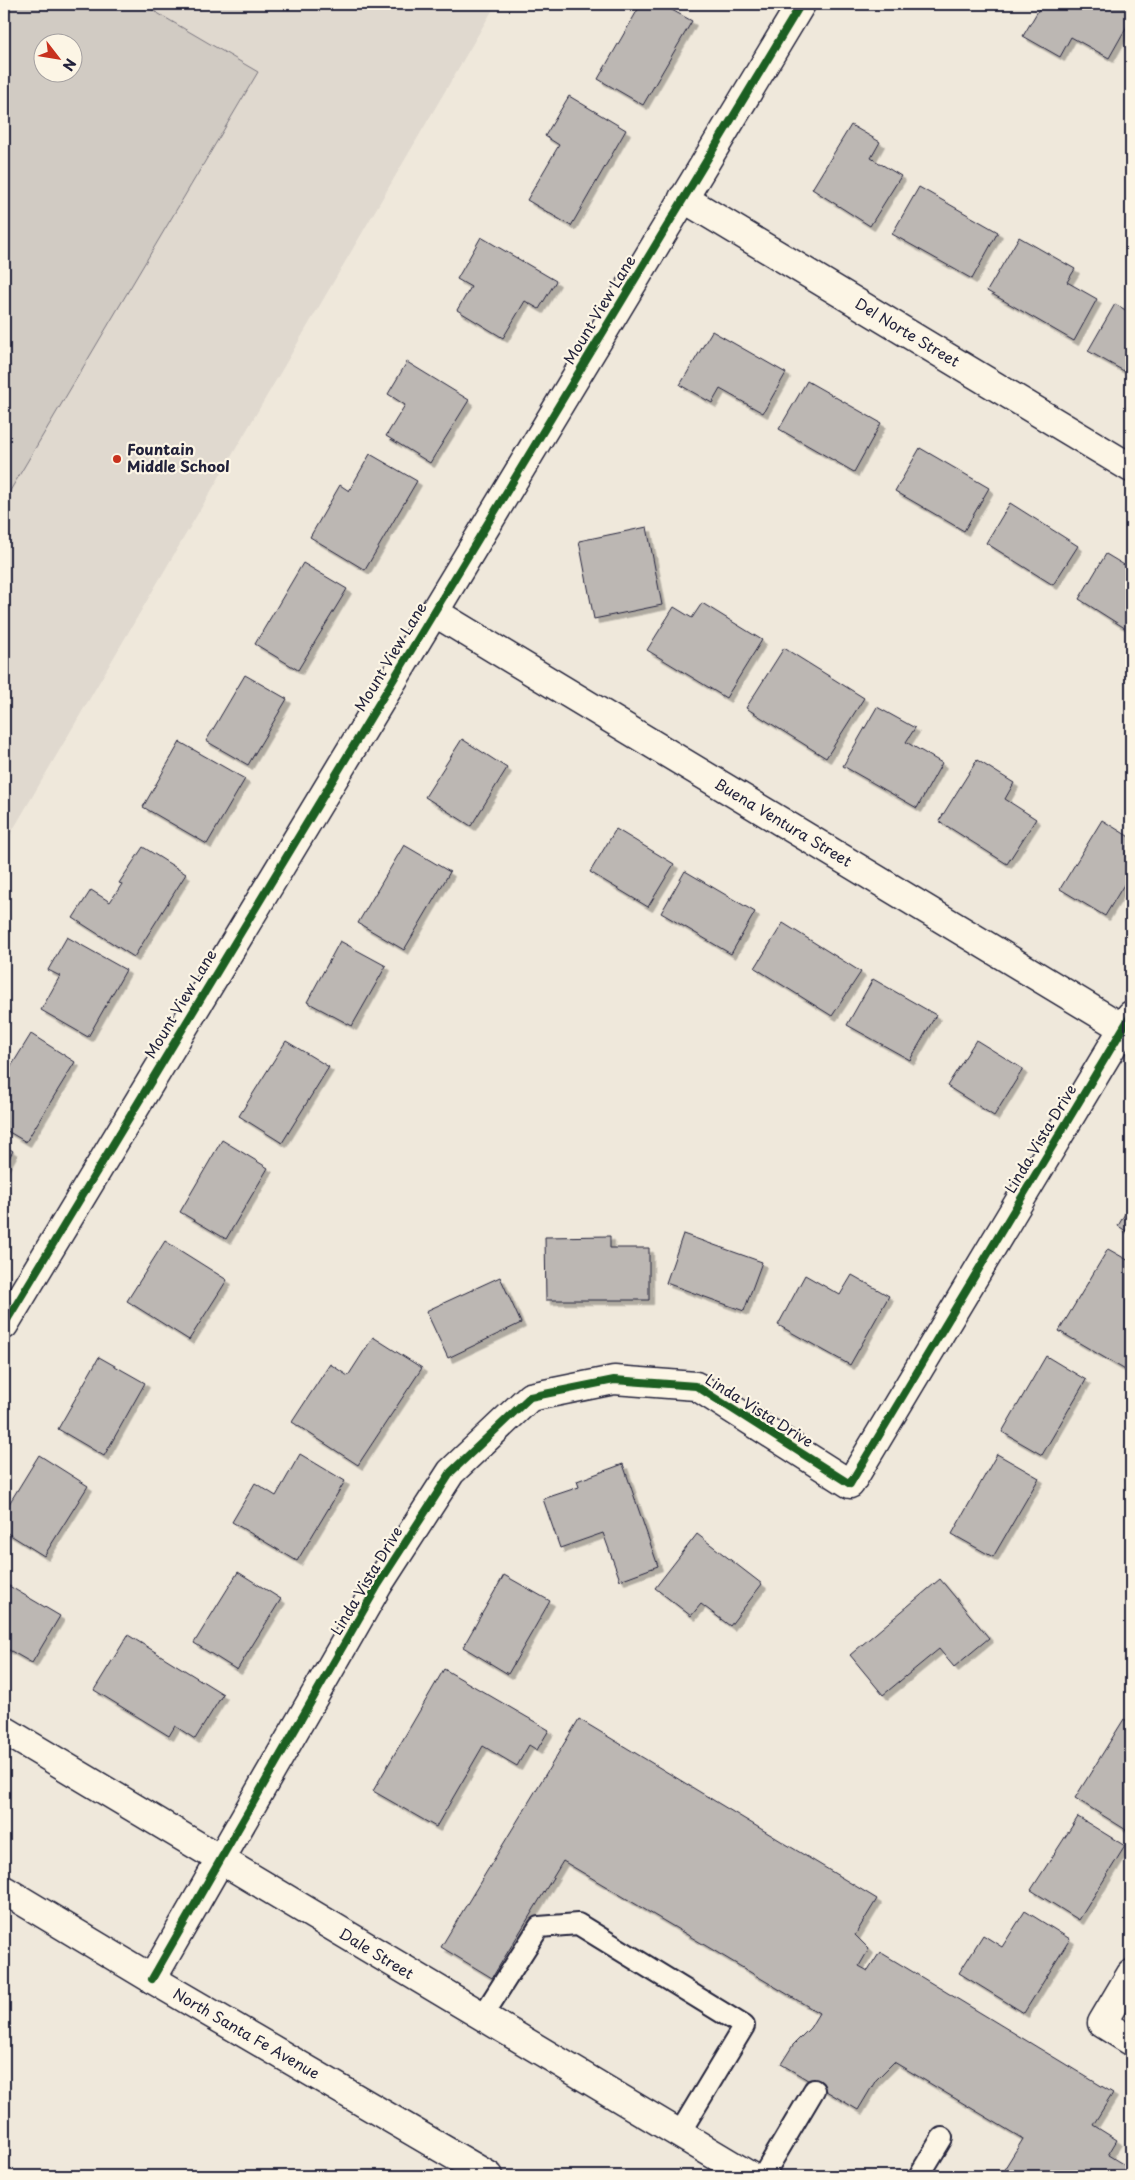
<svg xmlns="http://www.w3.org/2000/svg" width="1135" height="2180" font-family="'Playpen Sans',sans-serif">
<defs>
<filter id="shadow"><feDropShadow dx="4.5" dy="4.5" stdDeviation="0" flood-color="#0004"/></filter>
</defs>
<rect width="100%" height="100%" fill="#efe8db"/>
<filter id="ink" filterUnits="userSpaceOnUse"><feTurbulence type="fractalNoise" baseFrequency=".02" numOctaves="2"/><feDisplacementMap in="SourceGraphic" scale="10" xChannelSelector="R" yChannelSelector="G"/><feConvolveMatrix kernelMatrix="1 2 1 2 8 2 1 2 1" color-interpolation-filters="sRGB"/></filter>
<g filter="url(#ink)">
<path fill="#e0d9cf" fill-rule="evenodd" d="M4,4H496L4,845ZM42,42H72V72H42Z"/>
<path fill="#d1cbc3" stroke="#7a767f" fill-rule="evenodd" d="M4,4H142L258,72L4,501ZM42,42H72V72H42Z"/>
<g fill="#bcb7b3" stroke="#22223b" filter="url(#shadow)">
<polygon points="641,4 661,4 692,21 643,105 598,79"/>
<polygon points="1042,4 1124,4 1131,8 1131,19 1109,58 1071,37 1060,57 1023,36"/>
<polygon points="569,96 626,130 571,226 527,200 559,145 545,136"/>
<polygon points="851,125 880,142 871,158 901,176 870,226 812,189"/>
<polygon points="919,187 998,232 972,279 892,234"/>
<polygon points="481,237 556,281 539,309 525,301 503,338 457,310 471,287 457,279"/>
<polygon points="1019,237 1075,269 1067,282 1097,299 1074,341 987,291"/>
<polygon points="1115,304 1131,313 1131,375 1088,351"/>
<polygon points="712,331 786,373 763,413 720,389 712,403 680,385"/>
<polygon points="407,362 469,400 430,463 386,436 405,405 388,394"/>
<polygon points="807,381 881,423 854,472 779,429"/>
<polygon points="920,448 989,488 964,531 895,491"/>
<polygon points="370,454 417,481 365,570 310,537 340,485 349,491"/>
<polygon points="1010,503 1078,546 1053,585 986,543"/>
<polygon points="647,527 662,605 594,619 579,541"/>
<polygon points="1106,554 1131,569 1131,632 1079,599"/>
<polygon points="303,563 347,589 298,670 255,644"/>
<polygon points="702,603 762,640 726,698 647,650 674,607 692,618"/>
<polygon points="784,648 864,698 826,758 746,708"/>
<polygon points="245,675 287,699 248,765 206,741"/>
<polygon points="877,707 915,728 906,742 942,763 917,808 843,766"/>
<polygon points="462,739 507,768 471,826 425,797"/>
<polygon points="180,742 245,779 207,844 143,807"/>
<polygon points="977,760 1014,783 1005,799 1036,819 1007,864 939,821"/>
<polygon points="1102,820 1131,838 1131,873 1105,916 1060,889"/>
<polygon points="616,829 674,864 648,907 590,872"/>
<polygon points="404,845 450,872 404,950 358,923"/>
<polygon points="143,847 186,874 134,957 73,918 91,890 110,902 122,884 119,883"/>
<polygon points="685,871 755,912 731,954 661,913"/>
<polygon points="783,923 861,972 832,1016 755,968"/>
<polygon points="67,937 126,970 88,1037 41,1010 60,976 48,970"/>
<polygon points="340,941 386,966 352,1026 307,1002"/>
<polygon points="873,979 936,1015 910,1060 847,1025"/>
<polygon points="31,1034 75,1062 26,1142 4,1129 4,1078"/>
<polygon points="976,1040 1023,1069 994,1116 947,1086"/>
<polygon points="286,1041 329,1067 282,1143 239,1116"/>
<polygon points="222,1140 268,1168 226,1239 180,1212"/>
<polygon points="4,1145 13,1151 4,1167"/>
<polygon points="1131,1203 1131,1234 1118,1226"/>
<polygon points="683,1234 762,1262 744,1311 666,1283"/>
<polygon points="610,1236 610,1248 649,1248 649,1300 546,1300 545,1237"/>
<polygon points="165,1241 227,1280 189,1340 127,1301"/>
<polygon points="1108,1249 1131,1262 1131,1364 1127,1371 1059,1331"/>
<polygon points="805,1275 840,1295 852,1275 889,1296 850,1365 778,1325"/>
<polygon points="500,1277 521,1323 448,1358 426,1311"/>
<polygon points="373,1337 422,1368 358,1465 292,1422 330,1364 348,1376"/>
<polygon points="1046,1356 1086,1380 1042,1455 1002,1432"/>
<polygon points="99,1357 145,1383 104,1456 58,1429"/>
<polygon points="300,1454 345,1481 297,1561 232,1522 255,1483 276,1496"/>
<polygon points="997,1454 1039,1478 993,1557 952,1534"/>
<polygon points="39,1455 88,1486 44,1556 4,1531 4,1512"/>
<polygon points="623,1464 658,1566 620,1580 603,1533 560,1548 543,1499 579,1487 577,1481"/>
<polygon points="697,1534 762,1584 730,1626 701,1604 691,1616 655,1588"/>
<polygon points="238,1572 281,1599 237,1670 194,1643"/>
<polygon points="504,1575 550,1601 508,1674 463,1647"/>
<polygon points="940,1579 989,1638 954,1667 939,1649 883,1695 850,1655"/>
<polygon points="4,1583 60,1616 32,1663 4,1647"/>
<polygon points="128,1635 223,1694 195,1739 175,1726 169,1736 94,1690"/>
<polygon points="444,1669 549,1730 537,1750 529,1745 517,1766 483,1746 436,1827 373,1791"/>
<polygon points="579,1719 877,1899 855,1935 869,1949 859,1966 868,1971 880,1952 1113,2093 1093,2125 1117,2140 1108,2155 1131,2169 1131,2176 1000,2176 1023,2139 894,2062 876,2080 858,2110 781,2064 793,2045 810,2028 819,2013 563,1861 492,1978 441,1947"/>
<polygon points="1124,1719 1131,1723 1131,1833 1075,1798"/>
<polygon points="1078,1817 1125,1846 1079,1920 1031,1890"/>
<polygon points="1025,1911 1070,1939 1024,2013 959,1973 983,1935 1002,1947"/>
</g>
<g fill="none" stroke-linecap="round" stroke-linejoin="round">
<g stroke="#22223b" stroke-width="24">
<g id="service">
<polyline points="482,2017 539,1927 578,1924 744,2026 679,2134"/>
<polyline points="763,2176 814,2090"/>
<polyline points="919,2176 942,2138"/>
</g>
</g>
<g stroke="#22223b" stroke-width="31">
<g id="minor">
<polyline points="683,198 1131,468"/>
<polyline points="434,612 1131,1033"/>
<polyline points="4,1325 801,4"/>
<polyline points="4,1730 750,2176"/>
<polyline points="1131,1974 1102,2023 1131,2041"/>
<polyline points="152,1979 378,1585 451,1472 530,1397 614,1380 696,1386 850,1484 1131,1015"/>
</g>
</g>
<g stroke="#22223b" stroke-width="31">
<polyline id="secondary" points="4,1890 152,1979 489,2176"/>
</g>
<use href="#service" stroke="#fcf5e5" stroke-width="20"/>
<use href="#minor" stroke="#fcf5e5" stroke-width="28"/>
<use href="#secondary" stroke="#fcf5e5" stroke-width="28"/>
<g stroke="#fcf5e5" stroke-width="11">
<g id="cycleway">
<polyline points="4,1325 801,4"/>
<polyline points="152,1979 378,1585 451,1472 530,1397 614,1380 696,1386 850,1484 1131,1015"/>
</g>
</g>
<use href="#cycleway" stroke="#1b5e20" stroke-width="8"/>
</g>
</g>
<circle fill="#c8321e" stroke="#fcf5e5" stroke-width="2" cx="117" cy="459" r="5"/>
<g text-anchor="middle" stroke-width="4.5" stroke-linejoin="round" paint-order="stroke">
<g font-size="15" fill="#22223b" stroke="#fcf5e5">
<text transform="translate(600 310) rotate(-59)" y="5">Mount View Lane</text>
<text transform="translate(907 333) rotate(31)" y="5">Del Norte Street</text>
<text transform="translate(391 657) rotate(-59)" y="5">Mount View Lane</text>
<text transform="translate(783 823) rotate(31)" y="5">Buena Ventura Street</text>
<text transform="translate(181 1004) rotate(-59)" y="5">Mount View Lane</text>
<text transform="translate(1041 1139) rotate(-59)" y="5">Linda Vista Drive</text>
<text transform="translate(759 1411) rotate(32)" y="5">Linda Vista Drive</text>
<text transform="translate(367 1581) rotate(-59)" y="5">Linda Vista Drive</text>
<text transform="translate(376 1954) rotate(31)" y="5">Dale Street</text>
<text transform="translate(246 2034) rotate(30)" y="5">North Santa Fe Avenue</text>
</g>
<g font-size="15" font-weight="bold" fill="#22223b" stroke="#fcf5e5" text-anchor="start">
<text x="127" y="455">Fountain<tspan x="127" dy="17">Middle School</tspan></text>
</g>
</g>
<rect width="1135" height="2180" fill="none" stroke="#fcf5e5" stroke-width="20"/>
<rect x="10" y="10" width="1115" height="2160" fill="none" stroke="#22223b" stroke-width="2" filter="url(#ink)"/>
<g transform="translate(58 58) rotate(121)"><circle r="24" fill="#fcf5e5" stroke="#a5a1a1"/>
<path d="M0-4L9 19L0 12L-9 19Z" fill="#c8321e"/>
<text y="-8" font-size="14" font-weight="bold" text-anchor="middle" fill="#22223b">N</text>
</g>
</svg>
